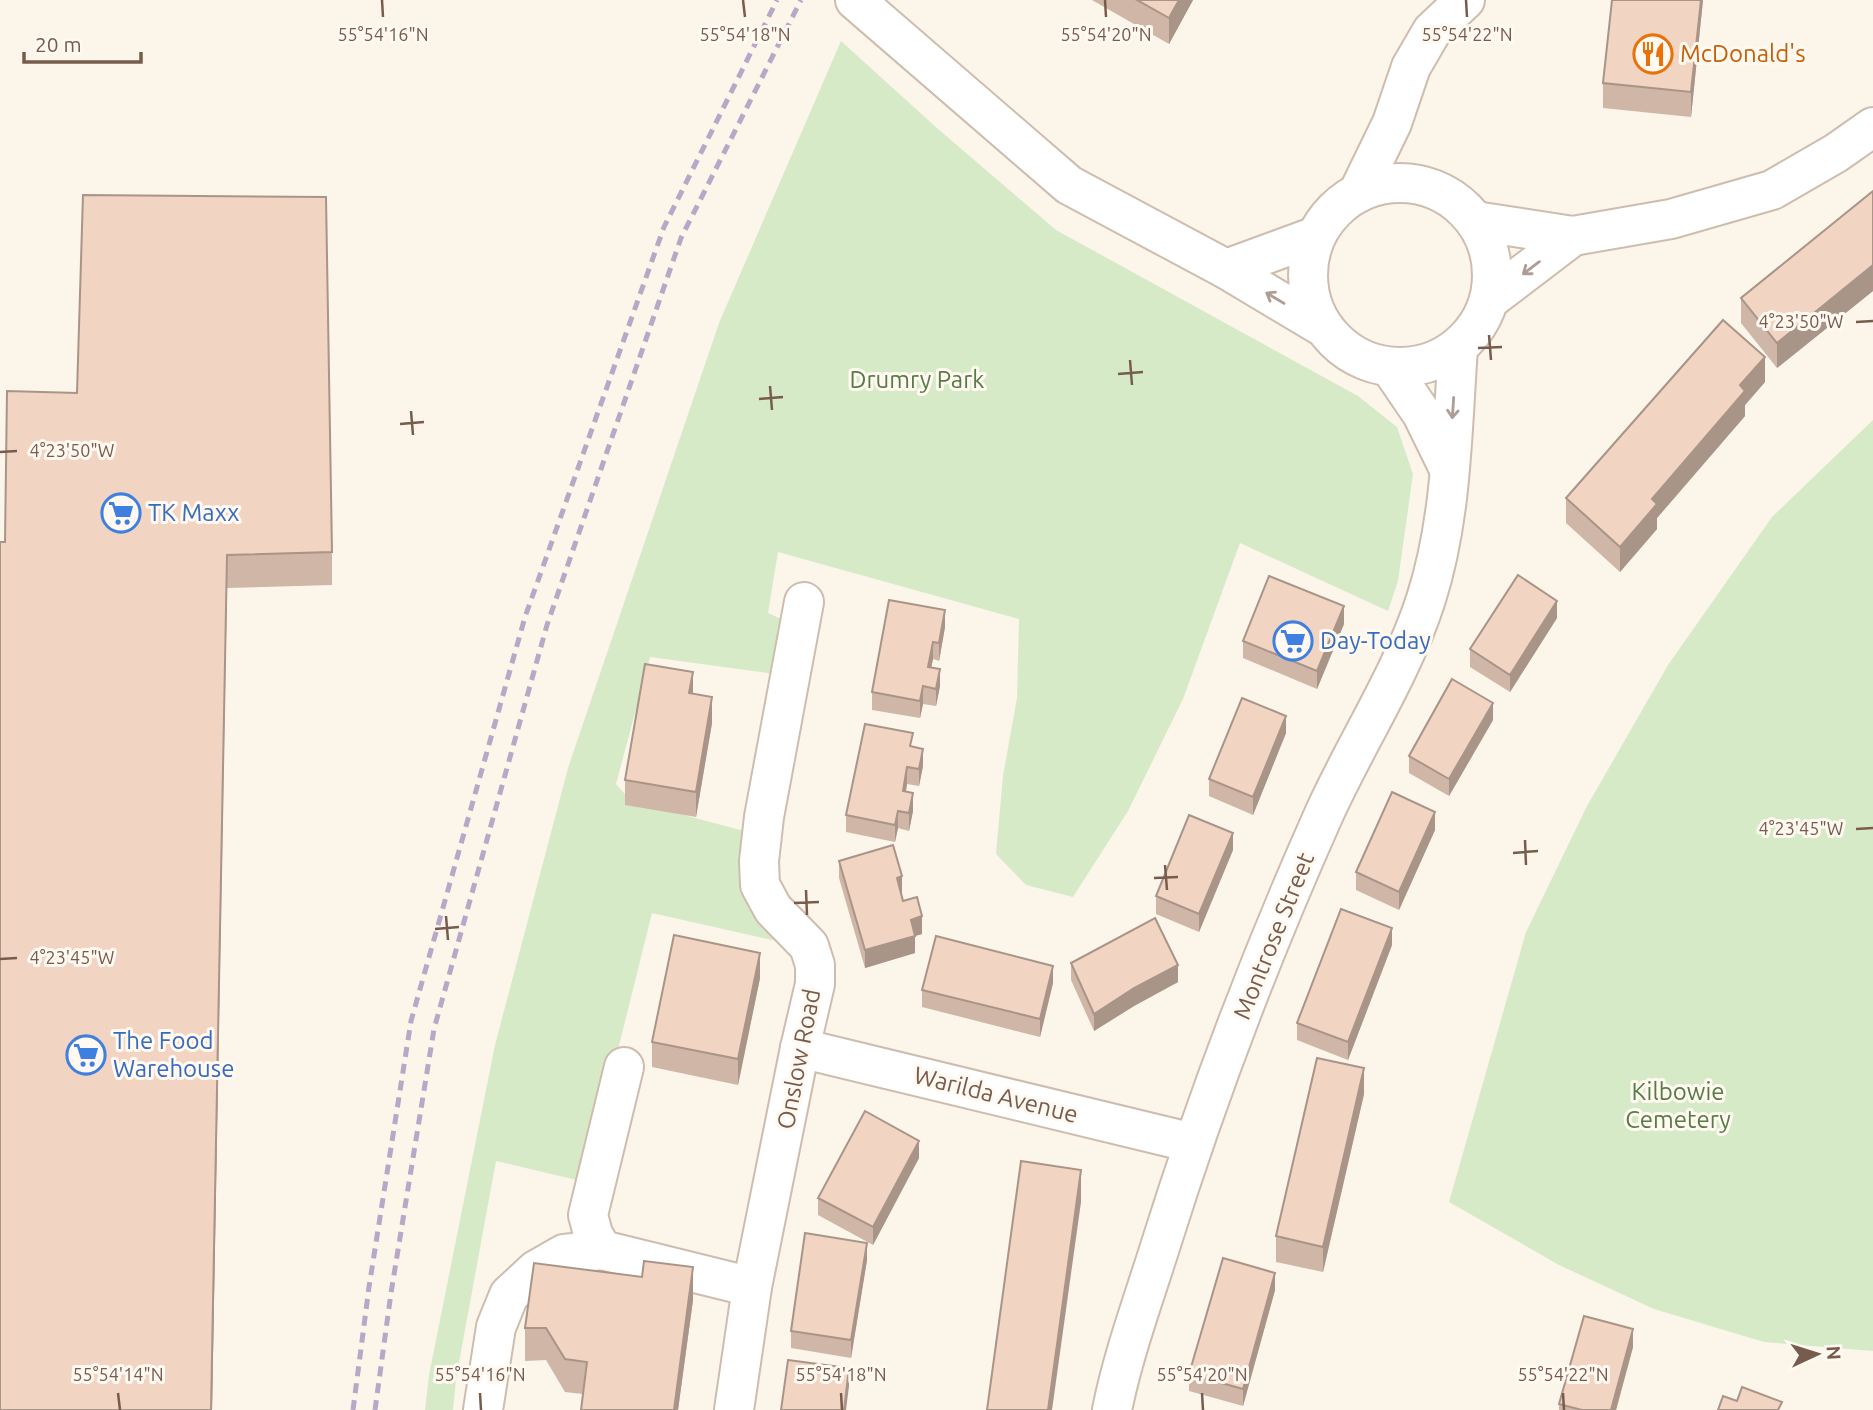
<svg xmlns="http://www.w3.org/2000/svg" width="1873" height="1410" font-family="Ubuntu,sans-serif">
<rect width="100%" height="100%" fill="#fcf5ea"/>
<g fill="#d7eac8">
<polygon points="841,41 938,129 1056,230 1358,396 1397,427 1413,474 1398,581 1388,611 1240,543 1183,699 1128,811 1073,897 1026,885 996,854 1003,776 1017,698 1019,619 778,552 768,613 790,623 782,675 650,657 616,784 631,801 748,832 785,943 652,913 585,1182 496,1161 456,1379 453,1410 425,1410 429,1375 495,1045 568,768 719,323"/>
<polygon points="1873,420 1873,1351 1764,1342 1654,1309 1559,1265 1449,1202 1526,932 1587,806 1668,665 1772,517"/>
</g>
<g fill="none" stroke-linecap="round" stroke-linejoin="round">
<g stroke="#cebdaf" stroke-width="42">
<g id="minor">
<polyline points="855,0 1069,185 1226,269 1323,327"/>
<circle cx="1400" cy="275" r="92"/>
<polyline points="1358,193 1392,123 1411,67 1432,31 1465,0"/>
<polyline points="1475,221 1573,236 1671,219 1772,190 1836,153 1873,127"/>
<polyline points="1226,269 1316,236"/>
<polyline points="1489,300 1573,236"/>
<polyline points="1390,367 1422,414 1448,467"/>
<polyline points="800,1048 1193,1143"/>
<polyline points="624,1067 588,1215 593,1234 602,1250 752,1287"/>
<polyline points="483,1410 496,1327 509,1295 536,1270 564,1254 602,1250"/>
<polyline points="734,1410 752,1287 800,1048 815,984 815,965 809,946 773,909 760,885 759,861 764,817 804,602"/>
<path d="M1112,1410C1123,1355 1143,1301 1160,1247C1206,1100 1261,955 1324,814C1356,743 1402,674 1426,599C1452,518 1452,432 1458,348"/>
</g>
</g>
<use href="#minor" stroke="#fff" stroke-width="38"/>
<g stroke="#b8a7c7" stroke-width="5" stroke-dasharray="10 7" stroke-linecap="butt">
<polyline points="353,1410 369,1287 411,1021 525,617 664,227 777,0"/>
<polyline points="375,1410 391,1293 434,1029 547,625 681,238 801,0"/>
</g>
</g>
<g fill="#cfb6a7">
<polygon points="1092,0 1193,0 1169,44"/>
<polygon points="1703,0 1691,117 1603,108 1603,83"/>
<polygon points="1873,191 1873,291 1777,368 1741,323 1741,298"/>
<polygon points="1765,382 1745,405 1745,416 1657,518 1657,529 1620,572 1566,523 1566,498"/>
<polygon points="5,542 332,552 332,585 227,588 212,1410 0,1410"/>
<polygon points="1557,618 1510,692 1470,667 1470,649"/>
<polygon points="1344,624 1317,689 1243,658 1243,641"/>
<polygon points="945,627 939,661 933,659 931,667 940,686 936,706 923,704 920,718 872,710 872,692"/>
<polygon points="693,694 712,723 696,817 625,805 625,780"/>
<polygon points="1493,720 1449,796 1409,773 1409,756"/>
<polygon points="1286,733 1253,815 1209,796 1209,779"/>
<polygon points="913,747 923,766 919,786 907,784 906,791 913,811 909,831 898,828 895,842 846,832 846,815"/>
<polygon points="1435,830 1399,910 1356,890 1356,872"/>
<polygon points="1233,850 1199,932 1156,914 1156,896"/>
<polygon points="839,861 902,894 903,901 922,934 915,936 915,953 865,968 839,878"/>
<polygon points="1392,945 1348,1060 1297,1040 1297,1023"/>
<polygon points="1071,963 1178,982 1134,1006 1094,1031 1071,980"/>
<polygon points="760,978 738,1085 652,1067 652,1042"/>
<polygon points="1053,983 1040,1037 922,1007 922,990"/>
<polygon points="1364,1094 1323,1272 1276,1262 1276,1236"/>
<polygon points="919,1158 873,1245 818,1215 818,1198"/>
<polygon points="867,1260 851,1358 791,1348 791,1331"/>
<polygon points="1275,1290 1243,1406 1189,1391 1189,1374"/>
<polygon points="693,1300 678,1410 581,1410 583,1394 565,1392 546,1360 525,1361 525,1328"/>
<polygon points="1633,1347 1616,1410 1559,1410 1559,1404"/>
</g>
<g fill="#a99488">
<polygon points="1179,0 1193,0 1169,44 1169,18"/>
<polygon points="1701,0 1703,0 1691,117 1691,92"/>
<polygon points="1873,265 1873,291 1777,368 1777,343"/>
<polygon points="1765,357 1765,382 1745,405 1745,416 1657,518 1657,529 1620,572 1620,547 1652,499 1740,385"/>
<polygon points="227,555 212,1410 211,1410"/>
<polygon points="1557,601 1557,618 1510,692 1510,675"/>
<polygon points="1344,606 1344,624 1317,689 1317,671"/>
<polygon points="945,610 945,627 939,661 939,643"/>
<polygon points="933,642 933,659 928,684 928,667"/>
<polygon points="940,669 940,686 936,706 936,689"/>
<polygon points="693,672 693,698 689,693"/>
<polygon points="923,686 923,704 920,718 920,701"/>
<polygon points="712,697 712,723 696,817 696,792"/>
<polygon points="1493,703 1493,720 1449,796 1449,779"/>
<polygon points="1286,716 1286,733 1253,815 1253,797"/>
<polygon points="923,749 923,766 919,786 919,769"/>
<polygon points="907,767 907,784 903,808 903,791"/>
<polygon points="913,793 913,811 909,831 909,813"/>
<polygon points="898,811 898,828 895,842 895,825"/>
<polygon points="1435,812 1435,830 1399,910 1399,892"/>
<polygon points="1233,833 1233,850 1199,932 1199,914"/>
<polygon points="902,876 902,894 897,895 897,878"/>
<polygon points="922,916 922,934 915,936 915,953 865,968 865,950 911,920"/>
<polygon points="1392,928 1392,945 1348,1060 1348,1042"/>
<polygon points="760,953 760,978 738,1085 738,1059"/>
<polygon points="1178,965 1178,982 1134,1006 1094,1031 1094,1014 1134,988"/>
<polygon points="1053,966 1053,983 1040,1037 1040,1019"/>
<polygon points="1364,1068 1364,1094 1323,1272 1323,1247"/>
<polygon points="919,1141 919,1158 873,1245 873,1227"/>
<polygon points="1081,1170 1081,1202 1052,1410 1048,1410"/>
<polygon points="867,1243 867,1260 851,1358 851,1340"/>
<polygon points="693,1267 693,1300 678,1410 674,1410"/>
<polygon points="1275,1273 1275,1290 1243,1406 1243,1389"/>
<polygon points="1633,1329 1633,1347 1616,1410 1611,1410"/>
<polygon points="849,1368 849,1386 846,1410 844,1410"/>
</g>
<g fill="#f1d4c2" stroke="#a99488" stroke-width="2">
<polygon points="1137,0 1179,0 1169,18"/>
<polygon points="1612,0 1701,0 1691,92 1603,83"/>
<polygon points="1873,191 1873,265 1777,343 1741,298"/>
<polygon points="83,195 326,197 332,552 227,555 211,1410 0,1410 0,542 5,542 7,391 77,393"/>
<polygon points="1723,320 1765,357 1740,385 1745,391 1652,499 1657,504 1620,547 1566,498"/>
<polygon points="1518,575 1557,601 1510,675 1470,649"/>
<polygon points="1269,576 1344,606 1317,671 1243,641"/>
<polygon points="889,600 945,610 939,643 933,642 928,667 940,669 936,689 923,686 920,701 872,692"/>
<polygon points="645,664 693,672 689,693 712,697 696,792 625,780"/>
<polygon points="1452,679 1493,703 1449,779 1409,756"/>
<polygon points="1242,698 1286,716 1253,797 1209,779"/>
<polygon points="865,724 913,733 910,746 923,749 919,769 907,767 903,791 913,793 909,813 898,811 895,825 846,815"/>
<polygon points="1392,792 1435,812 1399,892 1356,872"/>
<polygon points="1189,815 1233,833 1199,914 1156,896"/>
<polygon points="893,845 902,876 897,878 903,901 917,897 922,916 911,920 915,936 865,950 839,861"/>
<polygon points="1341,909 1392,928 1348,1042 1297,1023"/>
<polygon points="1155,918 1178,965 1134,988 1094,1014 1071,963"/>
<polygon points="674,935 760,953 738,1059 652,1042"/>
<polygon points="936,936 1053,966 1040,1019 922,990"/>
<polygon points="1317,1058 1364,1068 1323,1247 1276,1236"/>
<polygon points="865,1111 919,1141 873,1227 818,1198"/>
<polygon points="1021,1161 1081,1170 1048,1410 987,1410"/>
<polygon points="805,1233 867,1243 851,1340 791,1331"/>
<polygon points="1223,1258 1275,1273 1243,1389 1189,1374"/>
<polygon points="644,1261 693,1267 674,1410 581,1410 587,1362 565,1359 546,1328 525,1328 534,1263 642,1277"/>
<polygon points="1584,1316 1633,1329 1611,1410 1582,1410 1559,1404"/>
<polygon points="788,1360 849,1368 844,1410 781,1410"/>
<polygon points="1742,1387 1782,1402 1778,1410 1718,1410 1723,1396 1737,1401"/>
</g>
<defs><path id="oneway-shaft" d="M-6 0H5M1.5-3L5.5 0L1.5 3" fill="none" stroke-width="1.6" stroke-linecap="round" stroke-linejoin="round" transform="scale(1.75)"/></defs>
<g stroke="#ad9d94">
<use href="#oneway-shaft" transform="translate(1531 268) rotate(143)"/>
<use href="#oneway-shaft" transform="translate(1275 298) rotate(-149)"/>
<use href="#oneway-shaft" transform="translate(1453 408) rotate(94)"/>
</g>
<path fill="none" stroke="#775c4d" stroke-width="2.5" d="M382,0L383,17M743,0L745,17M1105,0L1106,17M1466,0L1467,17M1856,322L1873,321M1489,335L1491,360M1478,348L1502,347M1130,360L1132,385M1118,374L1143,372M770,386L772,410M759,399L783,397M411,411L413,435M400,424L424,422M0,452L17,451M1856,829L1873,828M1525,840L1526,865M1513,853L1538,851M1165,865L1167,890M1154,878L1178,877M806,890L807,915M794,903L819,902M446,916L448,940M435,929L459,927M0,959L17,958M118,1393L120,1410M480,1393L481,1410M841,1393L842,1410M1202,1393L1203,1410M1563,1393L1564,1410"/>
<defs>
<g id="restaurant-ring" transform="scale(2.0125)"><circle r="9.5" fill="#fff9f1" stroke="#e8710a" stroke-width="1.5"/><path d="M-5-6h1v4h1v-4h1v4h1v-4h1v5L-1.5 .5V6h-2V.5L-5-1ZM5-6V6H3V1.5H1.5Q1.5-4 5-6Z" fill="#e8710a"/></g>
<g id="supermarket-ring" transform="scale(2.0125)"><circle r="9.5" fill="#fff9f1" stroke="#3f7fe0" stroke-width="1.5"/><path d="M-6-5.5h2.5l.6 2H6L4.5 2H-2.5L-4.4-4H-6ZM-1.5 3.2a1.3 1.3 0 1 0 .1 0ZM3 3.2a1.3 1.3 0 1 0 .1 0Z" fill="#3f7fe0"/></g>
</defs>
<g fill-rule="evenodd">
<use href="#restaurant-ring" x="1653" y="54"/>
<use href="#supermarket-ring" x="121" y="513"/>
<use href="#supermarket-ring" x="1293" y="641"/>
<use href="#supermarket-ring" x="86" y="1055"/>
</g>
<g text-anchor="middle" stroke-width="6" stroke-linejoin="round" paint-order="stroke">
<g font-size="24" fill="#c56008" stroke="#fff9f1" text-anchor="start">
<text x="1680" y="62">McDonald's</text>
</g>
<g font-size="24" fill="#567c45" stroke="#fff9f1">
<text x="917" y="388">Drumry Park</text>
<text x="1678" y="1100">Kilbowie<tspan x="1678" dy="28">Cemetery</tspan></text>
</g>
<g font-size="24" fill="#366cbe" stroke="#fff9f1" text-anchor="start">
<text x="148" y="521">TK Maxx</text>
<text x="1320" y="649">Day-Today</text>
<text x="113" y="1049">The Food<tspan x="113" dy="28">Warehouse</tspan></text>
</g>
<g font-size="24" fill="#775c4d" stroke="#fff9f1">
<text transform="translate(1274 936) rotate(-68)" y="8">Montrose Street</text>
<text transform="translate(799 1059) rotate(-79)" y="8">Onslow Road</text>
<text transform="translate(996 1095) rotate(14)" y="8">Warilda Avenue</text>
</g>
</g>
<g font-size="18" text-anchor="middle" fill="#775c4d" stroke="#fff9f1" stroke-width="6" stroke-linejoin="round" paint-order="stroke">
<text x="383" y="41">55°54'16"N</text>
<text x="745" y="41">55°54'18"N</text>
<text x="1106" y="41">55°54'20"N</text>
<text x="1467" y="41">55°54'22"N</text>
<text x="1801" y="328">4°23'50"W</text>
<text x="72" y="457">4°23'50"W</text>
<text x="1801" y="835">4°23'45"W</text>
<text x="72" y="964">4°23'45"W</text>
<text x="118" y="1381">55°54'14"N</text>
<text x="480" y="1381">55°54'16"N</text>
<text x="841" y="1381">55°54'18"N</text>
<text x="1202" y="1381">55°54'20"N</text>
<text x="1563" y="1381">55°54'22"N</text>
</g>
<g transform="translate(1817 1354) rotate(86)" stroke="#fff9f1" stroke-width="5" paint-order="stroke">
<path d="M0-5L12 26L0 18L-12 26Z" fill="#775c4d"/>
<text y="-10" font-size="19" font-weight="bold" text-anchor="middle" fill="#775c4d">N</text>
</g>
<path d="M24 52v10h117v-10" fill="none" stroke="#775c4d" stroke-width="3.5"/>
<text x="35" y="52" font-size="21" fill="#775c4d" stroke="#fff9f1" stroke-width="5" paint-order="stroke">20 m</text>
</svg>
